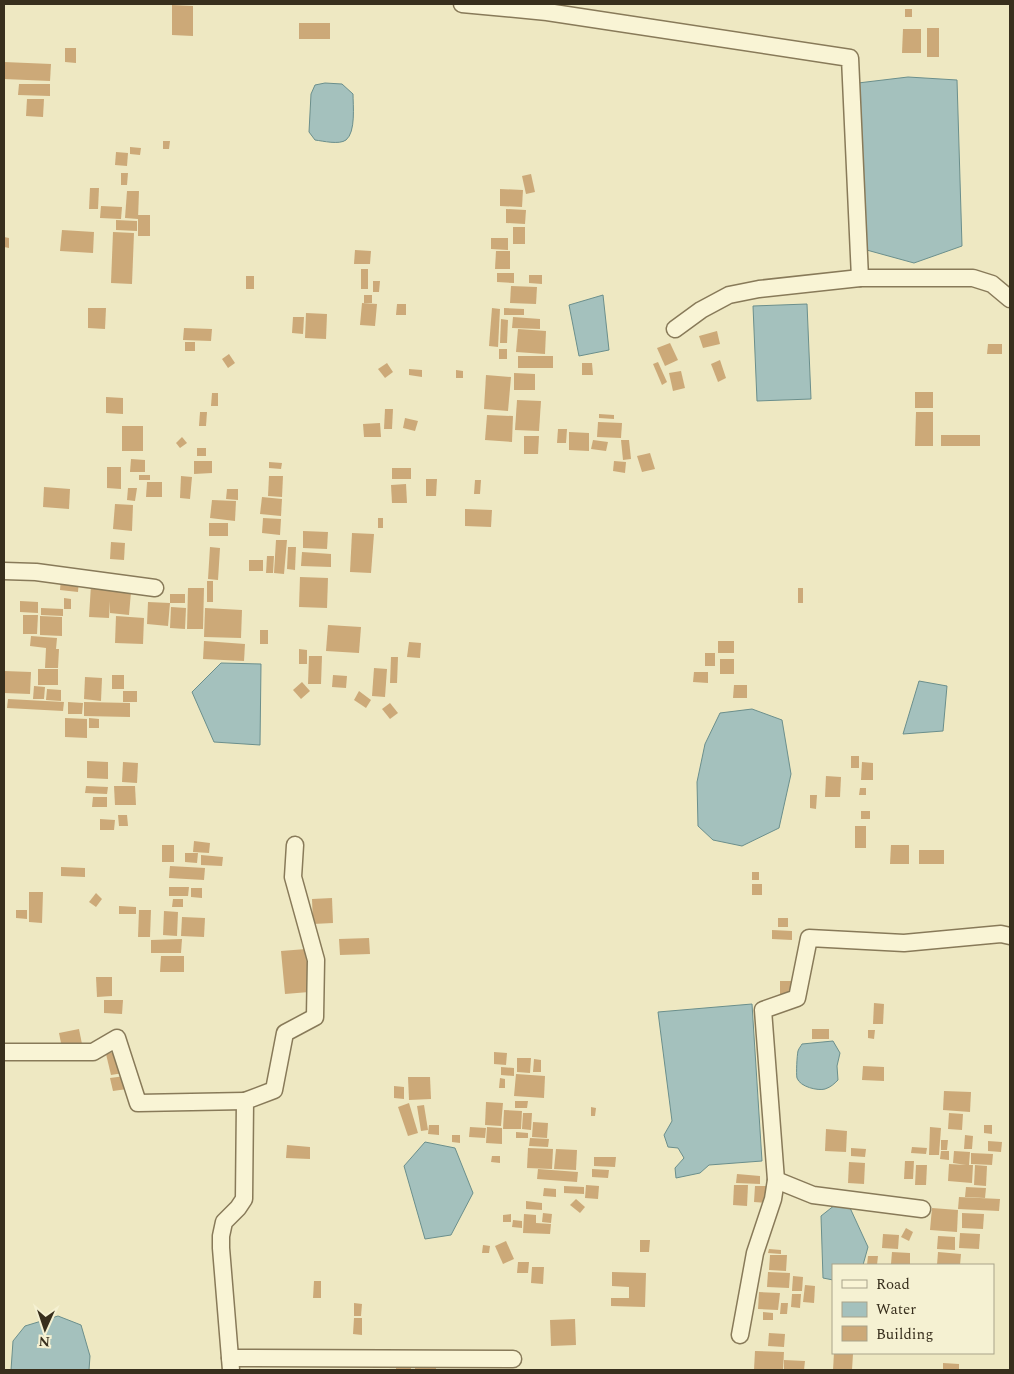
<svg xmlns="http://www.w3.org/2000/svg" width="1014" height="1374" font-family="Spectral,serif">
<rect width="100%" height="100%" fill="#eee8c2"/>
<g fill="#a4c1bd" stroke="#6b8f8c">
<polygon points="908,77 957,80 962,246 914,263 863,249 858,83"/>
<path d="M325,83L342,84L353,94C353,105 356,132 346,140C339,145 323,141 315,140L309,132L311,94L315,85Z"/>
<polygon points="603,295 609,350 579,356 569,305"/>
<polygon points="807,304 811,399 757,401 753,306"/>
<polygon points="221,663 261,664 260,745 214,742 192,692"/>
<polygon points="919,681 947,686 943,731 903,734"/>
<polygon points="752,709 782,720 791,774 779,828 742,846 713,840 698,826 697,782 705,744 720,713"/>
<polygon points="752,1004 762,1161 709,1165 700,1173 676,1178 675,1168 684,1158 678,1148 668,1147 664,1135 672,1121 658,1012"/>
<path d="M833,1041L840,1053L837,1066L838,1080C834,1084 831,1087 825,1089C818,1091 800,1087 797,1078C796,1074 797,1055 798,1051C799,1048 801,1046 802,1044Z"/>
<polygon points="425,1142 455,1148 473,1193 451,1235 425,1239 404,1166"/>
<polygon points="845,1197 868,1247 863,1265 833,1265 833,1280 823,1278 821,1216"/>
<polygon points="58,1316 81,1325 90,1356 89,1370 11,1370 13,1341 25,1326"/>
</g>
<g fill="#cca978">
<polygon points="172,5 193,6 193,36 172,35"/>
<rect x="905" y="9" width="7" height="8"/>
<rect x="299" y="23" width="31" height="16"/>
<rect x="927" y="28" width="12" height="29"/>
<polygon points="903,29 921,29 921,53 902,53"/>
<polygon points="65,48 76,48 76,63 65,62"/>
<polygon points="4,62 51,64 50,81 4,79"/>
<polygon points="19,84 50,84 50,96 18,95"/>
<polygon points="27,99 44,99 43,117 26,116"/>
<polygon points="163,141 170,141 169,149 163,149"/>
<polygon points="130,147 141,148 140,155 130,154"/>
<polygon points="116,152 128,153 127,166 115,165"/>
<polygon points="121,173 128,173 127,185 121,185"/>
<polygon points="531,174 535,192 526,194 522,176"/>
<polygon points="90,188 99,188 98,209 89,209"/>
<polygon points="500,189 523,190 522,207 500,206"/>
<polygon points="127,191 139,191 138,219 125,218"/>
<polygon points="101,206 122,207 121,219 100,218"/>
<polygon points="506,209 526,210 525,224 506,223"/>
<rect x="138" y="215" width="12" height="21"/>
<polygon points="116,220 137,221 137,231 116,230"/>
<rect x="513" y="227" width="12" height="17"/>
<polygon points="62,230 94,232 93,253 60,251"/>
<polygon points="113,232 134,233 132,284 111,283"/>
<polygon points="4,237 9,238 9,248 4,247"/>
<polygon points="491,238 508,238 508,250 491,249"/>
<polygon points="355,250 371,251 370,264 354,264"/>
<polygon points="496,251 510,251 510,269 495,269"/>
<rect x="361" y="269" width="7" height="20"/>
<polygon points="497,273 514,273 514,283 497,282"/>
<polygon points="529,275 542,275 542,284 529,283"/>
<rect x="246" y="276" width="8" height="13"/>
<polygon points="373,281 380,281 379,292 373,292"/>
<polygon points="511,286 537,287 536,304 510,303"/>
<rect x="364" y="295" width="8" height="8"/>
<polygon points="362,303 377,304 375,326 360,325"/>
<polygon points="397,304 406,304 406,315 396,315"/>
<polygon points="88,308 106,308 105,329 88,328"/>
<polygon points="492,308 500,309 498,347 489,346"/>
<polygon points="504,308 524,309 524,315 504,315"/>
<polygon points="306,313 327,314 326,339 305,338"/>
<polygon points="293,317 304,317 303,334 292,333"/>
<polygon points="513,317 540,319 540,329 512,328"/>
<polygon points="501,319 508,320 507,343 500,343"/>
<polygon points="184,328 212,329 211,341 183,340"/>
<polygon points="518,329 546,331 545,354 516,352"/>
<polygon points="717,331 720,344 703,348 699,336"/>
<rect x="185" y="342" width="10" height="9"/>
<polygon points="670,343 678,360 665,366 657,348"/>
<polygon points="988,344 1002,344 1002,354 987,354"/>
<rect x="499" y="349" width="8" height="10"/>
<polygon points="229,354 235,363 228,368 222,359"/>
<rect x="518" y="356" width="35" height="12"/>
<polygon points="720,360 726,378 718,382 711,364"/>
<polygon points="658,362 667,382 662,385 653,364"/>
<polygon points="387,363 393,372 385,378 378,369"/>
<polygon points="582,363 592,363 593,375 582,375"/>
<polygon points="409,369 422,370 422,377 409,375"/>
<polygon points="456,370 463,371 463,378 456,378"/>
<polygon points="681,371 685,388 673,391 669,373"/>
<polygon points="514,373 535,374 535,390 514,390"/>
<polygon points="486,375 511,377 508,411 484,409"/>
<rect x="915" y="392" width="18" height="16"/>
<polygon points="212,393 218,393 218,406 211,406"/>
<polygon points="106,397 123,398 123,414 106,413"/>
<polygon points="517,400 541,401 539,431 515,430"/>
<polygon points="385,409 393,409 392,429 384,429"/>
<polygon points="200,412 207,412 206,426 199,426"/>
<polygon points="916,412 933,412 933,446 915,446"/>
<polygon points="599,414 614,415 614,419 599,418"/>
<polygon points="487,415 513,416 512,442 485,440"/>
<polygon points="405,418 418,421 415,431 403,428"/>
<polygon points="598,422 622,423 621,438 597,437"/>
<polygon points="380,423 381,437 364,437 363,424"/>
<rect x="122" y="426" width="21" height="25"/>
<polygon points="558,429 567,429 566,443 557,443"/>
<polygon points="569,432 589,433 589,451 569,450"/>
<rect x="941" y="435" width="39" height="11"/>
<polygon points="524,436 539,436 538,454 524,454"/>
<polygon points="182,437 187,443 180,448 176,443"/>
<polygon points="593,440 608,442 606,451 591,449"/>
<polygon points="621,440 629,440 631,459 623,460"/>
<rect x="197" y="448" width="9" height="8"/>
<polygon points="650,453 655,469 642,472 637,456"/>
<polygon points="131,459 145,460 145,472 130,472"/>
<polygon points="194,461 212,461 212,473 194,474"/>
<polygon points="614,461 626,462 625,473 613,471"/>
<polygon points="269,462 282,463 281,469 269,468"/>
<polygon points="107,467 121,467 121,489 107,488"/>
<rect x="392" y="468" width="19" height="11"/>
<rect x="139" y="475" width="11" height="5"/>
<polygon points="181,476 192,477 190,499 180,498"/>
<polygon points="269,476 283,476 282,497 268,496"/>
<polygon points="426,479 437,479 436,496 426,496"/>
<polygon points="475,480 481,480 480,494 474,494"/>
<polygon points="147,482 162,482 162,497 146,497"/>
<polygon points="406,484 407,503 392,503 391,485"/>
<polygon points="44,487 70,489 69,509 43,507"/>
<polygon points="128,488 137,488 135,501 127,500"/>
<polygon points="227,489 238,489 238,500 226,499"/>
<polygon points="262,497 282,499 281,516 260,514"/>
<polygon points="212,500 236,501 235,521 210,518"/>
<polygon points="115,504 133,505 132,531 113,529"/>
<polygon points="465,509 492,510 491,527 465,526"/>
<polygon points="263,518 281,519 280,535 262,533"/>
<rect x="378" y="518" width="5" height="10"/>
<rect x="209" y="523" width="19" height="13"/>
<polygon points="303,531 328,532 327,549 303,548"/>
<polygon points="352,533 374,534 371,573 350,572"/>
<polygon points="276,540 287,540 284,574 274,573"/>
<polygon points="111,542 125,543 124,560 110,559"/>
<polygon points="210,547 220,548 218,580 208,579"/>
<polygon points="288,547 296,547 295,570 287,569"/>
<polygon points="302,552 331,554 331,567 301,566"/>
<polygon points="267,556 274,556 273,573 266,573"/>
<rect x="249" y="560" width="14" height="11"/>
<polygon points="300,577 328,578 327,608 299,607"/>
<polygon points="61,578 79,579 78,592 60,590"/>
<rect x="207" y="581" width="6" height="21"/>
<polygon points="91,585 111,587 110,590 131,592 129,615 110,613 110,601 109,618 89,617"/>
<polygon points="188,588 204,588 203,629 187,629"/>
<rect x="798" y="588" width="5" height="15"/>
<polygon points="170,594 185,594 185,603 170,603 168,626 147,624 148,602 170,603"/>
<polygon points="64,598 71,599 71,609 64,609"/>
<polygon points="20,601 38,602 38,613 20,612"/>
<polygon points="171,607 186,608 185,629 170,628"/>
<polygon points="41,608 63,609 63,616 41,615"/>
<polygon points="205,608 242,610 241,638 204,637"/>
<polygon points="23,615 38,615 37,634 23,634"/>
<polygon points="40,616 62,617 62,636 40,635"/>
<polygon points="116,616 144,618 143,644 115,643"/>
<polygon points="328,625 361,627 359,653 326,651"/>
<rect x="260" y="630" width="8" height="14"/>
<polygon points="31,636 57,638 56,649 59,649 58,668 45,668 46,648 30,646"/>
<polygon points="204,641 245,644 244,661 203,659"/>
<rect x="718" y="641" width="16" height="12"/>
<polygon points="409,642 421,643 420,658 407,657"/>
<polygon points="299,649 307,650 307,664 299,664"/>
<rect x="705" y="653" width="10" height="13"/>
<polygon points="309,656 322,656 321,684 308,684"/>
<polygon points="391,657 398,657 397,683 390,683"/>
<rect x="720" y="659" width="14" height="15"/>
<polygon points="374,668 387,669 385,697 372,696"/>
<rect x="38" y="669" width="20" height="16"/>
<polygon points="4,671 31,672 30,694 4,693"/>
<polygon points="694,672 708,672 708,683 693,682"/>
<rect x="112" y="675" width="12" height="14"/>
<polygon points="333,675 347,676 346,688 332,687"/>
<polygon points="85,677 102,678 101,701 84,699"/>
<polygon points="302,682 310,691 301,699 293,690"/>
<polygon points="734,685 747,685 747,698 733,698"/>
<polygon points="34,686 45,687 44,699 33,699"/>
<polygon points="47,689 61,690 61,701 46,700"/>
<rect x="123" y="691" width="14" height="11"/>
<polygon points="359,691 371,700 366,708 354,700"/>
<polygon points="8,699 64,702 63,711 7,708"/>
<polygon points="68,702 83,703 82,714 68,714"/>
<polygon points="84,702 130,703 130,717 84,716"/>
<polygon points="390,703 398,713 390,719 382,709"/>
<polygon points="65,718 87,719 87,738 65,737"/>
<polygon points="89,718 99,719 99,728 89,728"/>
<rect x="851" y="756" width="8" height="12"/>
<polygon points="87,761 108,762 108,779 87,778"/>
<polygon points="123,762 138,763 137,783 122,782"/>
<polygon points="862,762 873,763 873,780 861,780"/>
<polygon points="826,776 841,777 840,797 825,797"/>
<polygon points="86,786 108,787 107,794 85,793"/>
<polygon points="114,786 135,786 136,805 115,805"/>
<polygon points="860,788 866,788 866,795 859,795"/>
<polygon points="810,795 817,795 816,809 810,808"/>
<polygon points="93,797 107,797 107,807 92,807"/>
<rect x="861" y="811" width="9" height="8"/>
<polygon points="118,815 127,815 128,826 119,826"/>
<polygon points="100,819 115,820 114,830 100,830"/>
<rect x="855" y="826" width="11" height="22"/>
<polygon points="194,841 210,843 209,853 193,852"/>
<rect x="162" y="845" width="12" height="17"/>
<polygon points="891,845 909,845 909,864 890,864"/>
<rect x="919" y="850" width="25" height="14"/>
<polygon points="185,853 198,853 197,863 185,862"/>
<polygon points="201,855 223,857 222,866 201,865"/>
<polygon points="170,866 205,868 204,880 169,878"/>
<polygon points="61,867 85,868 85,877 61,876"/>
<rect x="752" y="872" width="7" height="8"/>
<rect x="752" y="884" width="10" height="11"/>
<polygon points="169,887 189,887 188,896 169,896"/>
<polygon points="191,888 202,888 202,898 191,897"/>
<polygon points="29,892 43,892 42,923 29,922"/>
<polygon points="96,893 102,899 96,907 89,902"/>
<polygon points="332,898 333,923 313,924 312,899"/>
<polygon points="173,899 183,899 183,907 172,907"/>
<polygon points="119,906 136,907 136,914 119,914"/>
<polygon points="16,910 27,910 27,919 16,918"/>
<polygon points="139,910 151,910 150,937 138,937"/>
<polygon points="164,911 178,912 177,936 163,935"/>
<polygon points="182,917 205,918 204,937 181,936"/>
<rect x="778" y="918" width="10" height="9"/>
<polygon points="772,930 792,931 792,940 772,939"/>
<polygon points="369,938 370,954 340,955 339,939"/>
<polygon points="182,939 181,953 151,953 151,940"/>
<polygon points="306,949 309,992 285,994 281,951"/>
<polygon points="161,956 184,956 184,972 160,972"/>
<polygon points="96,977 112,977 112,996 97,997"/>
<rect x="780" y="981" width="14" height="15"/>
<polygon points="104,1000 123,1000 122,1014 104,1013"/>
<polygon points="874,1003 884,1004 883,1024 873,1024"/>
<polygon points="79,1029 82,1044 62,1048 59,1033"/>
<rect x="812" y="1029" width="17" height="10"/>
<polygon points="868,1030 875,1030 874,1039 868,1038"/>
<polygon points="118,1051 123,1073 111,1075 106,1054"/>
<polygon points="494,1052 507,1053 506,1065 494,1064"/>
<polygon points="517,1058 531,1058 530,1073 517,1072"/>
<polygon points="534,1059 541,1060 541,1072 533,1072"/>
<polygon points="863,1066 884,1067 884,1081 862,1080"/>
<polygon points="501,1067 514,1068 514,1076 501,1075"/>
<polygon points="516,1074 545,1076 544,1098 514,1096"/>
<polygon points="125,1076 127,1089 113,1091 110,1078"/>
<polygon points="408,1077 430,1077 431,1099 409,1100"/>
<polygon points="500,1078 505,1079 505,1088 499,1088"/>
<polygon points="394,1086 404,1087 404,1099 394,1098"/>
<polygon points="944,1091 971,1092 970,1112 943,1110"/>
<polygon points="515,1101 528,1101 527,1108 515,1108"/>
<polygon points="486,1102 503,1103 501,1126 485,1125"/>
<polygon points="409,1103 418,1133 408,1136 398,1107"/>
<polygon points="424,1105 428,1130 421,1131 417,1106"/>
<polygon points="591,1107 596,1108 595,1116 591,1116"/>
<polygon points="504,1110 522,1111 521,1129 503,1129"/>
<polygon points="523,1113 532,1113 531,1130 522,1129"/>
<polygon points="949,1113 963,1114 962,1130 948,1129"/>
<polygon points="533,1122 548,1123 547,1138 532,1137"/>
<polygon points="429,1125 439,1125 439,1135 428,1134"/>
<polygon points="984,1125 992,1125 992,1134 984,1133"/>
<polygon points="470,1127 486,1128 485,1138 469,1137"/>
<polygon points="487,1127 502,1128 502,1144 486,1143"/>
<polygon points="930,1127 941,1128 939,1155 929,1155"/>
<polygon points="826,1129 847,1131 846,1152 825,1151"/>
<polygon points="516,1132 528,1133 528,1138 516,1138"/>
<polygon points="452,1135 460,1135 460,1143 452,1142"/>
<polygon points="965,1135 973,1136 972,1149 964,1149"/>
<polygon points="530,1138 549,1139 548,1147 529,1146"/>
<polygon points="941,1140 948,1140 947,1150 941,1150"/>
<polygon points="988,1141 1002,1142 1001,1152 988,1151"/>
<polygon points="287,1145 310,1147 310,1159 286,1158"/>
<polygon points="912,1147 927,1148 926,1154 911,1153"/>
<polygon points="528,1148 553,1149 552,1169 527,1168"/>
<polygon points="851,1148 866,1149 865,1157 851,1156"/>
<polygon points="556,1149 577,1150 576,1170 554,1169"/>
<polygon points="941,1151 949,1151 949,1160 940,1159"/>
<polygon points="954,1151 970,1152 969,1165 973,1165 972,1183 948,1181 949,1164 966,1165 953,1163"/>
<polygon points="971,1153 993,1154 992,1165 971,1164"/>
<polygon points="492,1156 500,1156 500,1163 491,1162"/>
<polygon points="594,1157 616,1157 615,1167 594,1166"/>
<polygon points="905,1161 914,1161 913,1179 904,1179"/>
<polygon points="849,1162 865,1163 864,1184 848,1183"/>
<polygon points="916,1165 927,1165 926,1185 915,1185"/>
<polygon points="975,1165 987,1166 986,1186 974,1185"/>
<polygon points="538,1169 578,1172 577,1182 537,1179"/>
<polygon points="592,1169 609,1170 608,1178 592,1177"/>
<polygon points="737,1174 760,1176 760,1184 736,1183"/>
<polygon points="586,1185 599,1186 598,1199 585,1198"/>
<polygon points="734,1185 748,1185 747,1206 733,1205"/>
<polygon points="564,1186 584,1187 584,1194 564,1193"/>
<polygon points="755,1186 767,1186 766,1203 754,1202"/>
<polygon points="966,1187 986,1188 985,1198 965,1197"/>
<polygon points="544,1188 556,1189 556,1197 543,1196"/>
<polygon points="959,1197 1000,1199 999,1211 958,1209"/>
<polygon points="576,1199 585,1207 580,1213 570,1205"/>
<polygon points="526,1201 542,1203 542,1210 526,1209"/>
<polygon points="932,1208 958,1210 957,1232 930,1230"/>
<polygon points="543,1213 552,1214 551,1223 542,1222"/>
<polygon points="962,1213 984,1214 983,1229 962,1228"/>
<polygon points="511,1214 511,1222 503,1222 503,1215"/>
<polygon points="524,1214 536,1215 536,1223 551,1224 550,1234 523,1233"/>
<polygon points="513,1220 522,1221 522,1228 512,1227"/>
<polygon points="906,1228 913,1232 909,1241 901,1237"/>
<polygon points="960,1233 980,1234 979,1249 959,1248"/>
<polygon points="883,1234 899,1235 898,1249 882,1248"/>
<polygon points="938,1236 955,1237 955,1250 937,1249"/>
<polygon points="640,1240 650,1240 649,1252 640,1252"/>
<polygon points="506,1241 514,1259 503,1264 495,1246"/>
<polygon points="483,1245 490,1246 489,1253 482,1253"/>
<polygon points="769,1249 781,1250 781,1254 768,1253"/>
<polygon points="892,1252 910,1253 910,1265 891,1264"/>
<polygon points="938,1252 961,1254 960,1265 937,1265"/>
<polygon points="770,1255 787,1255 786,1271 769,1270"/>
<polygon points="868,1256 878,1256 877,1265 867,1265"/>
<polygon points="518,1262 529,1262 528,1273 517,1273"/>
<polygon points="532,1267 544,1267 543,1284 531,1283"/>
<polygon points="612,1272 646,1273 645,1307 611,1306 611,1298 629,1298 629,1287 612,1286"/>
<polygon points="768,1272 790,1273 789,1288 767,1287"/>
<polygon points="793,1276 803,1277 802,1291 792,1291"/>
<polygon points="314,1281 321,1281 321,1298 313,1298"/>
<polygon points="805,1285 815,1286 814,1303 803,1302"/>
<polygon points="759,1292 780,1293 778,1310 758,1309"/>
<polygon points="792,1294 801,1294 800,1308 791,1307"/>
<polygon points="354,1303 362,1304 361,1316 354,1316"/>
<polygon points="781,1303 788,1303 787,1314 780,1314"/>
<polygon points="763,1312 773,1313 773,1320 763,1320"/>
<polygon points="354,1318 362,1318 362,1335 353,1334"/>
<polygon points="575,1319 576,1345 551,1346 550,1320"/>
<polygon points="769,1333 785,1334 784,1347 768,1346"/>
<polygon points="755,1351 784,1352 783,1370 754,1370"/>
<polygon points="834,1353 853,1354 852,1370 833,1370"/>
<polygon points="784,1360 805,1361 804,1370 784,1370"/>
<polygon points="943,1363 959,1364 959,1370 943,1370"/>
<rect x="396" y="1365" width="15" height="5"/>
<rect x="415" y="1365" width="21" height="5"/>
</g>
<g fill="none" stroke-linecap="round" stroke-linejoin="round">
<g stroke="#887a59" stroke-width="19">
<g id="street">
<polyline points="462,4 547,12 850,58 860,278 973,278 992,284 1010,299"/>
<polyline points="675,329 701,310 729,295 759,289 860,278"/>
<polyline points="4,571 36,572 155,588"/>
<polyline points="4,1052 93,1052 117,1038 138,1103 245,1101"/>
<polyline points="776,1180 813,1195 922,1209"/>
<polyline points="740,1335 755,1253 773,1199 776,1180 763,1010 797,998 809,938 904,943 1001,934 1010,936"/>
<polyline points="230,1358 513,1359"/>
<polyline points="231,1370 221,1248 221,1236 224,1222 238,1208 244,1199 245,1101 274,1090 285,1033 315,1017 316,960 293,877 295,845"/>
</g>
</g>
<use href="#street" stroke="#f9f4d5" stroke-width="16"/>
</g>
<rect width="1014" height="1374" fill="none" stroke="#382f1d" stroke-width="10"/>
<rect x="832" y="1264" width="162" height="90" fill="#f5f1d2" stroke="#a9a38a"/>
<rect x="842" y="1280" width="25" height="8" fill="#f9f4d5" stroke="#a9a38a"/>
<text x="876" y="1289" font-size="15" fill="#382f1d">Road</text>
<rect x="842" y="1302" width="25" height="15" fill="#a4c1bd" stroke="#a9a38a"/>
<text x="876" y="1314" font-size="15" fill="#382f1d">Water</text>
<rect x="842" y="1326" width="25" height="15" fill="#cca978" stroke="#a9a38a"/>
<text x="876" y="1339" font-size="15" fill="#382f1d">Building</text>
<g transform="translate(45 1329) rotate(183)" stroke="#f5f1d2" stroke-width="4" paint-order="stroke">
<path d="M0-4L9 19L0 12L-9 19Z" fill="#382f1d"/>
<text y="-8" font-size="14" font-weight="bold" text-anchor="middle" fill="#382f1d">N</text>
</g>
</svg>
